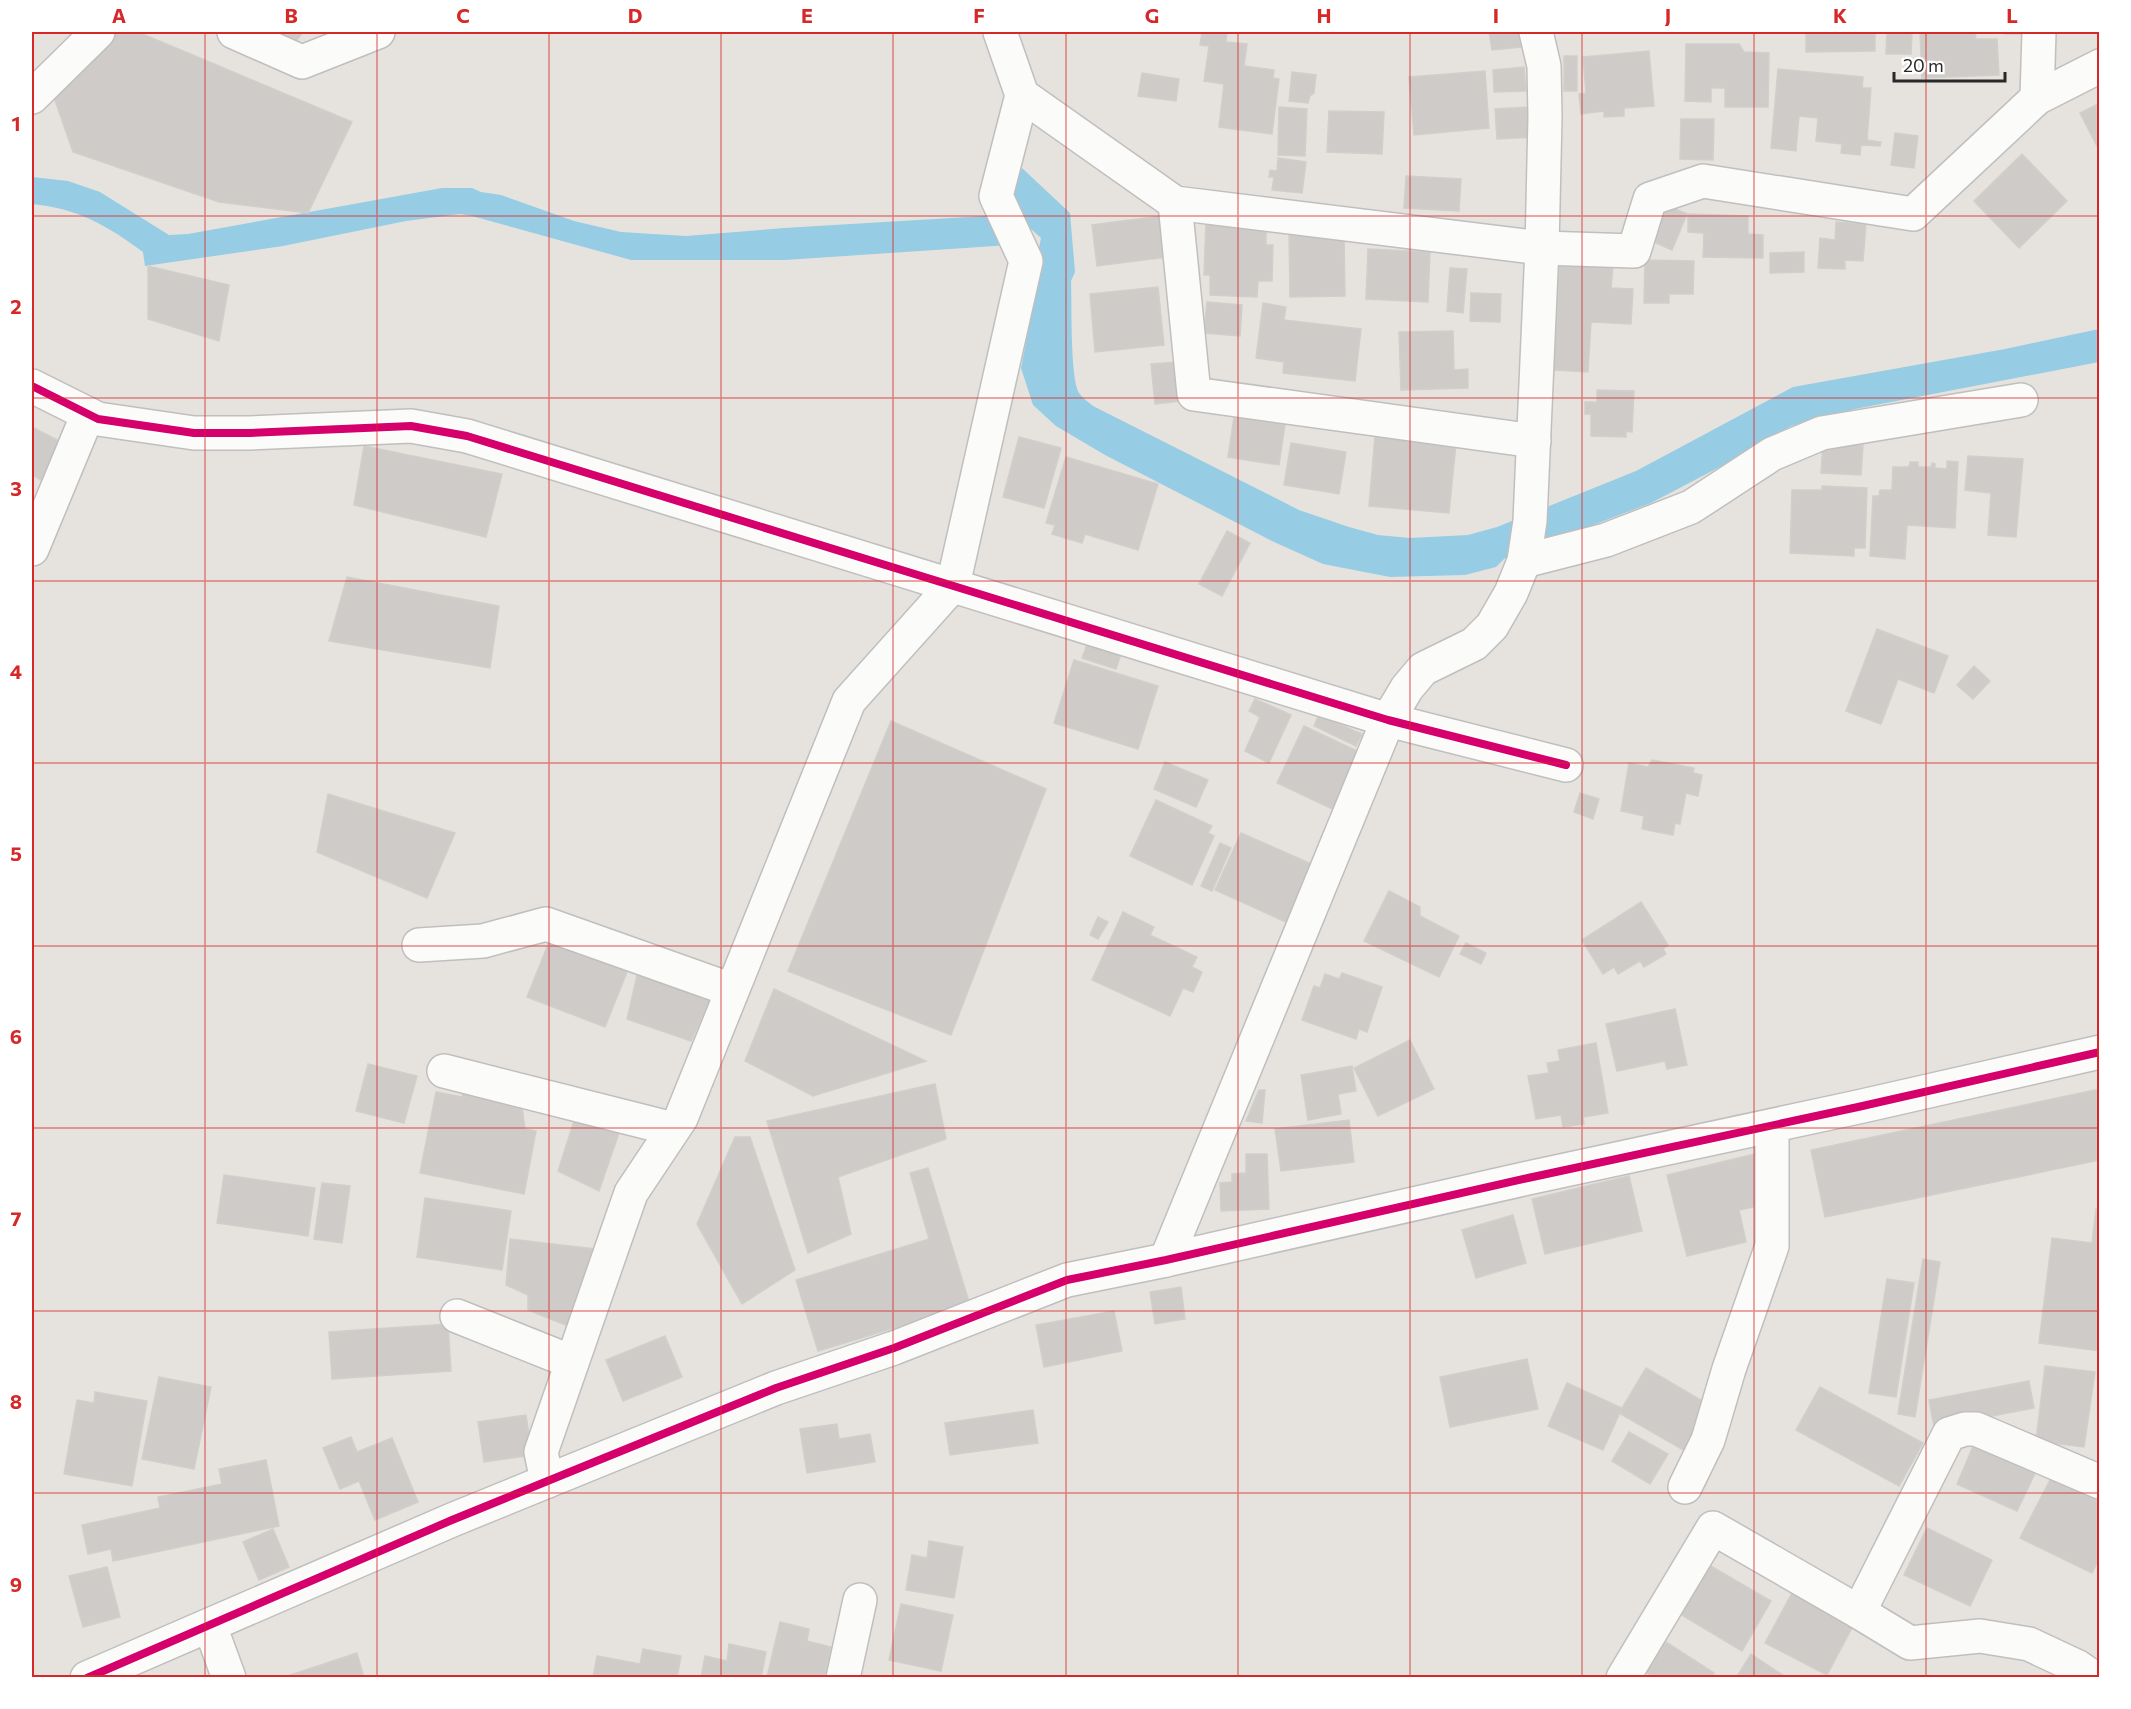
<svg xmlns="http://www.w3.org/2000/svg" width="2131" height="1709" font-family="Commissioner,sans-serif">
<rect width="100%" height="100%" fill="#e6e3de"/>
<path fill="#96cde4" d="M1022,168L1070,213L1075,272L1071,281C1072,302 1070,377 1079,393C1082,398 1089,402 1093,406L1299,510L1349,527L1378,535L1410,538L1468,535L1497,527L1636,471L1793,387L2005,349L2099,329V362L1855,409L1791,426L1733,460L1651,503L1504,559L1496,567L1465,575L1390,577L1323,564L1274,542L1105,455L1056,426L1033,405L1021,368L1043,255L1039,248L1041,238L1031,229L1010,245L785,260H631L472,216L460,214L406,221L283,246L145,266L143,252C108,226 77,208 32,204V177L68,181L100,192L169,235L188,234L442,188H472L481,192L501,195L574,221L621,232L686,236L784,228L985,216C1001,205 1014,186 1022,168Z"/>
<g fill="#cecbc8" stroke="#d1cfca" stroke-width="1.5">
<polygon points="101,32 138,32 352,122 308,213 219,202 73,152 50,86"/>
<polygon points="268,32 303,32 292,47"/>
<polygon points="1202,32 1227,32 1226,42 1247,44 1244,66 1274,70 1273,78 1279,79 1272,134 1219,127 1224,84 1204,81 1209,46 1200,45"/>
<polygon points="1489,32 1519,32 1521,47 1492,50"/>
<polygon points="1806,32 1875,32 1875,51 1806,52"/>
<polygon points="1887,32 1912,32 1911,54 1886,54"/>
<polygon points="1920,32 1975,32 1976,39 1997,39 1999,75 1922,78"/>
<rect x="2005" y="32" width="17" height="2"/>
<polygon points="1686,44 1739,44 1744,52 1769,53 1768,107 1725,107 1725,88 1711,88 1711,102 1685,101"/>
<polygon points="1649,51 1654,106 1624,108 1624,116 1604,117 1604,111 1581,114 1579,94 1586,93 1583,57"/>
<rect x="1564" y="56" width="13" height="35"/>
<polygon points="1524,67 1526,91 1494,92 1493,70"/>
<polygon points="1778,69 1863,77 1862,88 1871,88 1867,140 1881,142 1880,146 1861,145 1860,155 1841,153 1842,144 1816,141 1818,118 1799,116 1796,151 1771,148"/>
<polygon points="1485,71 1489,128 1414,135 1409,77"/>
<polygon points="1292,72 1316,75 1314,93 1310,96 1308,103 1289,101"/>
<polygon points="1142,73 1179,79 1176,101 1138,96"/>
<polygon points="2100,103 2100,152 2080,113"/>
<polygon points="1279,107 1307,109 1305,156 1278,155"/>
<polygon points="1530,107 1537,137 1497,139 1495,109"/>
<polygon points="1329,111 1384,112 1382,154 1327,152"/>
<polygon points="1681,119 1714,119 1713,160 1680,159"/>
<polygon points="1895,133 1918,136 1914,168 1891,165"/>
<polygon points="2022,154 2067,201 2019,248 1974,201"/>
<polygon points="1278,158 1306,162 1302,193 1272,190 1274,177 1269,177 1270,170 1277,171"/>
<polygon points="1406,176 1461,179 1459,211 1404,208"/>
<polygon points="1661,203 1687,214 1672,250 1645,238"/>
<polygon points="1688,214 1748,216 1748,234 1763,235 1763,258 1703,257 1704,233 1688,232"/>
<polygon points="1161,216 1167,257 1097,266 1092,225"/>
<polygon points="1206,222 1266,223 1266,245 1273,245 1272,281 1258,281 1257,297 1210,295 1210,275 1204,275"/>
<polygon points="1836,222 1866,224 1863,261 1845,260 1845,269 1818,268 1820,238 1835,240"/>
<polygon points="1289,230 1344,236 1345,296 1290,297"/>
<polygon points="1368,249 1430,252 1428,302 1366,299"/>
<polygon points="1804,252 1804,272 1770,273 1770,253"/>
<polygon points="1645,260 1694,261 1693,294 1669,294 1669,303 1644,303"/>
<polygon points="1560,263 1613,266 1611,288 1633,289 1631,324 1591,322 1588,372 1554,370"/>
<polygon points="148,266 229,285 219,341 148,319"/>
<polygon points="1450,268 1467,269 1463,313 1447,311"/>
<polygon points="1158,287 1164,345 1095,352 1090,294"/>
<polygon points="1471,293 1501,294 1500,322 1470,321"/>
<polygon points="1207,302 1242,305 1240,336 1204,333"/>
<polygon points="1263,303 1286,307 1284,320 1361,329 1355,381 1283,373 1284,362 1256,358"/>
<polygon points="1453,331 1454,370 1468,369 1468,388 1401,390 1399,332"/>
<polygon points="1178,362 1182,401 1155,404 1151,364"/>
<polygon points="1597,390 1634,391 1632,432 1626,431 1626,437 1591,436 1591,414 1585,414 1585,402 1597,402"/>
<polygon points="1234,417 1285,425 1279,465 1228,457"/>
<polygon points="32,427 69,446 50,485 32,475"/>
<polygon points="1375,436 1456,444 1449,513 1369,506"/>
<polygon points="1019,437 1061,448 1044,508 1003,497"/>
<polygon points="1291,443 1346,452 1339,494 1284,485"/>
<polygon points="1823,443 1863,445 1861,475 1821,473"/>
<polygon points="364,446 502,474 486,537 354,505"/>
<polygon points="1968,456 2023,459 2016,537 1988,535 1991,493 1965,490"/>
<polygon points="1066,457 1158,484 1138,550 1085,534 1082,543 1052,534 1055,525 1046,523"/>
<polygon points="1947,461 1958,462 1955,528 1907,525 1905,559 1870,556 1873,496 1879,496 1880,490 1892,490 1893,467 1909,467 1910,462 1918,462 1918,467 1931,467 1932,463 1935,464 1935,468 1947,469"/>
<polygon points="1822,486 1867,488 1865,548 1854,548 1854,556 1790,553 1792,490 1822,490"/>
<polygon points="1227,531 1250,543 1222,596 1199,584"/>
<polygon points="347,577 499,606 490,668 329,641"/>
<polygon points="1877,629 1948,656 1934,693 1898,679 1881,724 1846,711"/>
<polygon points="1088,642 1121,654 1116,669 1082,658"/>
<polygon points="1074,660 1158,686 1138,749 1054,723"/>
<polygon points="1974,666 1990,681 1973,699 1957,685"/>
<polygon points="1255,699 1291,715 1269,763 1245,751 1260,717 1249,711"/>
<polygon points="1319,715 1362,734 1356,746 1314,726"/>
<polygon points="891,721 1046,789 951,1035 788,971"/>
<polygon points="1304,726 1370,757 1343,814 1277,783"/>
<polygon points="1652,760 1694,768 1693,773 1702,775 1698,796 1686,793 1680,824 1675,823 1673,835 1642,829 1644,816 1621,811 1629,763 1648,767"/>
<polygon points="1165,762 1208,780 1196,807 1154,789"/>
<polygon points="1580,793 1599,799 1593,819 1574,812"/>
<polygon points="328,794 455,833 427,898 317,852"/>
<polygon points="1156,800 1212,826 1208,833 1214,836 1192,885 1130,856"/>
<polygon points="1241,833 1323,869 1297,927 1215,890"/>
<polygon points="1220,843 1231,848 1212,891 1201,886"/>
<polygon points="1389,891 1420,907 1420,916 1459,936 1439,977 1364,941"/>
<polygon points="1641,902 1668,945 1663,949 1666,954 1644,967 1640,961 1618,974 1614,967 1603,974 1582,940"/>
<polygon points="1123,912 1154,927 1150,935 1197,957 1192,967 1202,972 1193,992 1183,988 1170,1016 1092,980"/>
<polygon points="1098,917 1108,922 1098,939 1090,935"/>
<polygon points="551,937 629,967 605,1027 527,997"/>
<polygon points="1466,943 1486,953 1481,964 1460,954"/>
<polygon points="639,967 710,1000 691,1041 627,1019"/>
<polygon points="1342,973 1382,987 1367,1032 1359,1029 1356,1039 1302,1020 1314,986 1320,988 1325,974 1339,979"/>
<polygon points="774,989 926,1061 813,1096 745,1061"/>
<polygon points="1675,1009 1687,1065 1667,1069 1665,1061 1617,1071 1606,1024"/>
<polygon points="1410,1040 1434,1089 1378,1116 1354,1068"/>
<polygon points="1596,1043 1608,1113 1583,1117 1584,1124 1563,1127 1561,1115 1536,1119 1528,1076 1549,1073 1547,1063 1560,1061 1558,1050"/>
<polygon points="368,1064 417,1076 404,1123 356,1111"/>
<polygon points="1352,1066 1356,1091 1338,1094 1341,1114 1308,1120 1301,1075"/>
<polygon points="935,1084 946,1139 838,1177 851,1234 808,1253 767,1121"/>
<polygon points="464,1089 521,1100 525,1129 536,1131 524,1194 420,1173 436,1092 462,1097"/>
<polygon points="2100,1089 2100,1160 1825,1217 1811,1150"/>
<polygon points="1259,1090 1265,1090 1262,1123 1246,1121"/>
<polygon points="1349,1120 1354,1162 1281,1171 1275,1129"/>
<polygon points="574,1121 619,1133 599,1191 558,1171"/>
<polygon points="735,1137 750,1137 795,1270 742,1304 697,1224"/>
<polygon points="1246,1154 1267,1154 1269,1209 1221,1211 1220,1183 1232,1182 1232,1174 1246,1173"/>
<polygon points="1755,1154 1767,1204 1739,1210 1746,1242 1687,1256 1667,1175"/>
<polygon points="928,1168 970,1305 818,1351 796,1280 929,1239 910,1173"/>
<polygon points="224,1175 315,1188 308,1236 217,1223"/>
<polygon points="1629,1176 1642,1231 1545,1254 1532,1199"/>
<polygon points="322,1183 350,1186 342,1243 314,1239"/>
<polygon points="425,1198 511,1211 502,1270 417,1257"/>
<polygon points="2096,1209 2100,1209 2100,1351 2039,1343 2052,1238 2092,1243"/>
<polygon points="1513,1215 1526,1263 1476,1278 1462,1230"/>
<polygon points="510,1239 595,1249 568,1326 528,1310 528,1295 506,1285"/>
<polygon points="1923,1259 1940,1262 1915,1417 1898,1414"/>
<polygon points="1887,1279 1914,1283 1896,1397 1869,1393"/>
<polygon points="1181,1287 1185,1319 1155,1324 1150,1292"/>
<polygon points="1114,1311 1122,1351 1044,1367 1036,1325"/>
<polygon points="448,1324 451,1371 332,1379 329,1332"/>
<polygon points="665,1336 682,1377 623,1401 606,1360"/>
<polygon points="1527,1359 1538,1409 1450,1427 1440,1377"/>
<polygon points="2045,1366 2095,1372 2084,1447 2036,1441"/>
<polygon points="1646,1368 1711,1406 1685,1451 1619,1413"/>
<polygon points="159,1377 211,1387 194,1469 142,1459"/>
<polygon points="2029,1381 2034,1408 1934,1427 1929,1400"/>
<polygon points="1567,1383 1622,1408 1603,1450 1548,1426"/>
<polygon points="1820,1387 1923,1443 1899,1486 1796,1430"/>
<polygon points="95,1392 147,1401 132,1486 64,1474 77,1400 94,1403"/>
<polygon points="1033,1410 1038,1443 950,1455 945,1423"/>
<polygon points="526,1415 532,1455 484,1462 478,1422"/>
<polygon points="837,1424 839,1439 870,1434 875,1462 807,1473 800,1429"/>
<polygon points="1629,1432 1668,1454 1650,1484 1612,1461"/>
<polygon points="351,1437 357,1452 392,1438 418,1502 375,1520 359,1481 340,1489 323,1448"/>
<polygon points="1977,1437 2039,1465 2017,1511 1957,1484"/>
<polygon points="266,1460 279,1526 113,1561 111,1549 88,1554 82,1525 160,1508 158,1497 222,1484 219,1469"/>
<polygon points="2051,1478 2100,1502 2100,1557 2092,1573 2020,1538"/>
<polygon points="1927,1528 1992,1560 1970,1606 1904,1575"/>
<polygon points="273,1529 289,1567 259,1580 243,1542"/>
<polygon points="929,1541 963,1547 954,1598 906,1590 912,1555 927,1558"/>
<polygon points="1709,1565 1771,1601 1742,1651 1680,1614"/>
<polygon points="107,1567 120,1617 83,1627 69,1576"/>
<polygon points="1792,1593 1854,1624 1827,1675 1765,1643"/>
<polygon points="901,1604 953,1615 941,1671 889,1660"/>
<polygon points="780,1622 809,1629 807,1641 831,1647 824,1678 767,1677"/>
<polygon points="1666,1642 1714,1673 1711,1678 1654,1678 1646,1672"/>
<polygon points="729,1644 766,1652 761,1678 701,1678 705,1656 727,1661"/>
<polygon points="643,1649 681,1656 677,1678 593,1678 597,1656 640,1664"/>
<polygon points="357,1653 364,1678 285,1678 284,1677"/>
<polygon points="1751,1654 1787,1678 1736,1678"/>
</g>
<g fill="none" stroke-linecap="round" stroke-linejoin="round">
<g stroke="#c0bfbf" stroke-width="36">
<g id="street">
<polyline points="234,32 302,62 378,32"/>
<polyline points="1022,95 1175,203 1542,248 1634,251 1650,199 1703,181 1913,214 2037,98 2100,66"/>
<polyline points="32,97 98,32"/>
<polyline points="2037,98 2039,32"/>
<polyline points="1175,203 1194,394 1534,441"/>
<polyline points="32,386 98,419 194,433 250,433 411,426 467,436 1388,720 1566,765"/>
<polyline points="32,549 88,414"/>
<polyline points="1524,561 1606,540 1691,507 1772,454 1822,433 2021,400"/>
<polyline points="419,945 483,941 546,924 732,990"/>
<polyline points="444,1071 673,1129"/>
<polyline points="1166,1260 1388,720 1407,688 1423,669 1474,644 1492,626 1511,593 1524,561 1530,521 1542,248 1545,117 1544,66 1536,32"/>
<polyline points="457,1316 572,1362"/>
<polyline points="547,1481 541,1452 631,1193 681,1118 849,701 953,585 1026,261 996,196 1022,95 1000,32"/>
<polyline points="1685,1487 1708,1440 1729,1369 1772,1246 1772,1126"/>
<polyline points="1859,1612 1910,1643 1980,1636 2029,1644 2078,1667 2094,1678"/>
<polyline points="210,1626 229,1678"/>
<polyline points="87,1678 452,1520 776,1388 894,1348 1067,1280 1166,1260 1528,1178 1858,1107 2100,1052"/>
<polyline points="843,1678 860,1600"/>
<polyline points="1623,1678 1713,1528 1859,1612 1949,1434 1965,1429 1976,1429 2100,1482"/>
</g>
</g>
<use href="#street" stroke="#fbfbfa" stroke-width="33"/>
<g stroke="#fff" stroke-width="11">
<g id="cycleway">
<polyline points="32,386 98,419 194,433 250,433 411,426 467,436 1388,720 1566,765"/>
<polyline points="87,1678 452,1520 776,1388 894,1348 1067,1280 1166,1260 1528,1178 1858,1107 2100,1052"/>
</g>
</g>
<use href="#cycleway" stroke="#d6006c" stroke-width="8"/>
</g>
<path fill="none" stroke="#d62828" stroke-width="1.5" stroke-opacity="0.55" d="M205,32V1678M377,32V1678M549,32V1678M721,32V1678M893,32V1678M1066,32V1678M1238,32V1678M1410,32V1678M1582,32V1678M1754,32V1678M1926,32V1678M32,216H2100M32,398H2100M32,581H2100M32,763H2100M32,946H2100M32,1128H2100M32,1311H2100M32,1493H2100"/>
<rect width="2131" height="1709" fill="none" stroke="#ffffff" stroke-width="66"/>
<path d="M1894 72v9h111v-9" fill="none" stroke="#282828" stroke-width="3"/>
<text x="1903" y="72" font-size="18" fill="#282828" stroke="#ffffff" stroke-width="4.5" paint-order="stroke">20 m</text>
<rect x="33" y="33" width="2065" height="1643" fill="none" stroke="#d62828" stroke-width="2"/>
<g font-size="20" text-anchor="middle" font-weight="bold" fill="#d62828">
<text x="119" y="23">A</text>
<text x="291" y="23">B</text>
<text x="463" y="23">C</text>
<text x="635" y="23">D</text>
<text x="807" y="23">E</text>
<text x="979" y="23">F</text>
<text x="1152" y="23">G</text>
<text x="1324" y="23">H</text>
<text x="1496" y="23">I</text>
<text x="1668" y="23">J</text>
<text x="1840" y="23">K</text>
<text x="2012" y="23">L</text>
<text x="16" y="131">1</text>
<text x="16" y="314">2</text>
<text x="16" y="496">3</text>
<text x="16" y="679">4</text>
<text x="16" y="861">5</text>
<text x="16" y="1044">6</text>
<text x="16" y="1226">7</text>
<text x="16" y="1409">8</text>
<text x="16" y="1592">9</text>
</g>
</svg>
